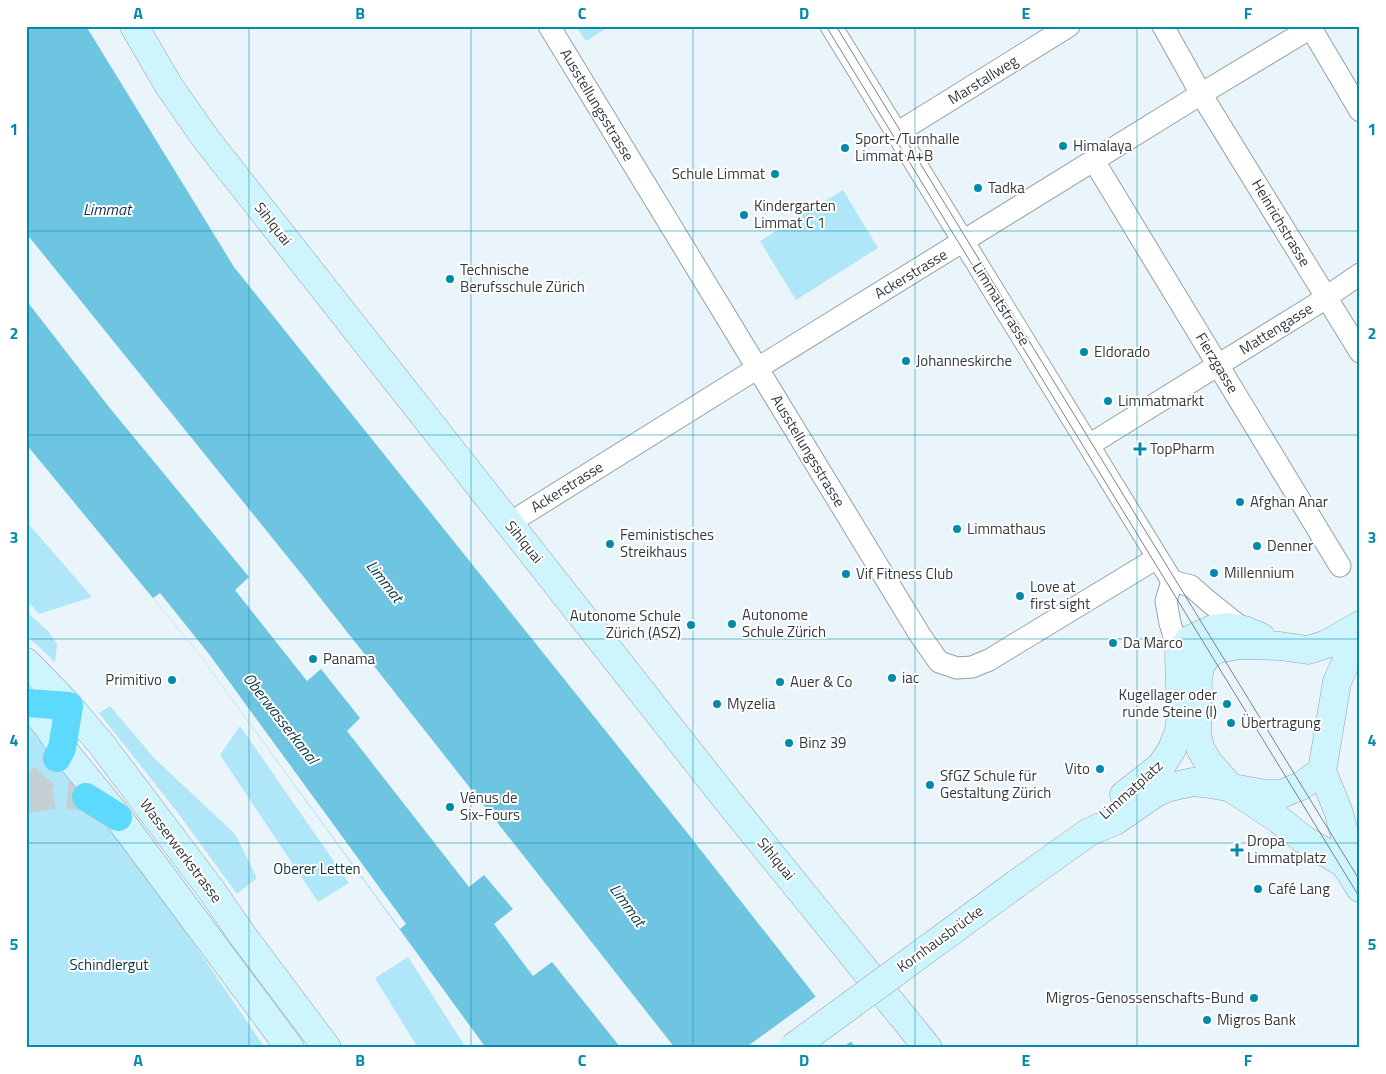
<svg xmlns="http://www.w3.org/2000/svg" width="1386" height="1074" font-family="'Titillium Web',sans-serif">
<rect width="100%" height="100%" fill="#e9f5fa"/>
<g fill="#afe6f8">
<polygon points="576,26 610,26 586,41"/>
<polygon points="843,190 878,248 796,300 760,241"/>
<polygon points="26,521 92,597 39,614 26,599"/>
<polygon points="26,611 48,631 57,644 55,662 26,635"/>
<polygon points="110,706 155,759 235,834 257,878 237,894 178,813 99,713"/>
<polygon points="26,721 143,869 265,1048 26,1048"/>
<polygon points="240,726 349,883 318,902 220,755"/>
<polygon points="408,957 466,1048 418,1048 375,978"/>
</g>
<g fill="#6ec5e1">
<polygon points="26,26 86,26 234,267 689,835 856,1048 675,1048 303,576 26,233"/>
<polygon points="26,300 109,407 249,577 235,590 307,681 321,669 360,718 347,731 469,887 484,875 513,909 494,924 533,976 552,962 621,1048 486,1048 199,654 26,444"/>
</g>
<g fill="#e9f5fa">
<polygon points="160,593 209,654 406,924 400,929 199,654 153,598"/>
<polygon points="818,995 853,1040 842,1048 745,1048"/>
</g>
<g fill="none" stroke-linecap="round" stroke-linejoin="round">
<g stroke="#c5d0d4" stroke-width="28" stroke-dasharray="28 14" stroke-linecap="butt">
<polyline points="26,797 45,775 57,758"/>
<polyline points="26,800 58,794 86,797"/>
</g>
<g stroke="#96a1a5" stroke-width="23">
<g id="street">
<polyline points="549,26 920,635 939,662 957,668 972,667 989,660 1157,558"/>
<polyline points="831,26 1172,581"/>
<polyline points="1163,26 1201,94 1360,352"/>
<polyline points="1311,28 1360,111"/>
<polyline points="897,133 1069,26"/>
<polyline points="1094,161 1340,566"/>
<polyline points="1089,445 1315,305 1360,274"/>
<polyline points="508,524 740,379 1201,94 1314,26"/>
<polyline points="1172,581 1191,586 1208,601 1244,630"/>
<polyline points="1172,581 1166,601 1170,623 1179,653"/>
</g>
</g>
<g stroke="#96a1a5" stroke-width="29">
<g id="secondary">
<polyline points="134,26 169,86 206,139 727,800 928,1048"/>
<polyline points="1360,625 1327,644 1308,650 1280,646 1240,645 1217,649 1210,653 1201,664 1198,676 1197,735 1201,750 1209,763 1231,788 1278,819 1303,839 1345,864 1360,888"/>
<polyline points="26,662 69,706 102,745 212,891 243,936 327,1048"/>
<polyline points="27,703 46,724 62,748 118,817 290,1048"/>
<polyline points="1124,795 1161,766 1172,749 1179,731 1181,716 1179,653 1189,640 1213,629 1226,627 1244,630 1261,637"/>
<polyline points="1345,864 1345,836 1339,813 1322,771 1337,682 1360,630"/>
<polyline points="1016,884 1089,832 1115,821 1157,792 1170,787 1193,782 1211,784 1265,794 1281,794 1301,786 1322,771"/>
</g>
</g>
<g stroke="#cfd0d0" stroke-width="29">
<g id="highway">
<polyline points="27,703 69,706 62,748 57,758"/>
<polyline points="86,797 118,817"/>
</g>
</g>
<use href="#street" stroke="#fff" stroke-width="21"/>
<use href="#secondary" stroke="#cef4fe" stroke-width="28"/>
<use href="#highway" stroke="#5dd9fd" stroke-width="28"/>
<g stroke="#7a8184" stroke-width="1">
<polyline points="826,26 1360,898"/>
<polyline points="836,26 1360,881"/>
</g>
<g stroke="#96a1a5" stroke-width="29" stroke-linecap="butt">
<polyline id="secondary-bridge" points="792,1048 1016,884"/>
</g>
<use href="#secondary-bridge" stroke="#cef4fe" stroke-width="28"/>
</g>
<path fill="none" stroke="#008baa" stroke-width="1" stroke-opacity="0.55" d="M249,26V1048M471,26V1048M693,26V1048M915,26V1048M1137,26V1048M26,231H1360M26,435H1360M26,639H1360M26,843H1360"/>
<g fill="#008baa" stroke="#fff" stroke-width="2">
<circle cx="1063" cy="146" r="5"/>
<circle cx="845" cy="148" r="5"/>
<circle cx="775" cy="174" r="5"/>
<circle cx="978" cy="188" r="5"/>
<circle cx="744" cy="215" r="5"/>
<circle cx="450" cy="279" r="5"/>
<circle cx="1084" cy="352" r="5"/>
<circle cx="906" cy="361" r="5"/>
<circle cx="1108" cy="401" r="5"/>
<path d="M1137.5 441.5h5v5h5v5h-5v5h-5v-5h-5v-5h5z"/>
<circle cx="1240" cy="502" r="5"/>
<circle cx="957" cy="529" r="5"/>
<circle cx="610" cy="544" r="5"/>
<circle cx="1257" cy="546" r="5"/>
<circle cx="1214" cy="573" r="5"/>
<circle cx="846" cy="574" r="5"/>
<circle cx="1020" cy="596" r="5"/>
<circle cx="732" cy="624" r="5"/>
<circle cx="691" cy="625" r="5"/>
<circle cx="1113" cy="643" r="5"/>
<circle cx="313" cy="659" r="5"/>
<circle cx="892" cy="678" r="5"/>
<circle cx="172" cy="680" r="5"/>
<circle cx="780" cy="682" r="5"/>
<circle cx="717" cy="704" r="5"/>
<circle cx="1227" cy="704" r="5"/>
<circle cx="1231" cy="723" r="5"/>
<circle cx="789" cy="743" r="5"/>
<circle cx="1100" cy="769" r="5"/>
<circle cx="930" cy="785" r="5"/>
<circle cx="450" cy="807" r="5"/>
<path d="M1234.5 842.5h5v5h5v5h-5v5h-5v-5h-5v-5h5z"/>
<circle cx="1258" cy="889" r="5"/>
<circle cx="1254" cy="998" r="5"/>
<circle cx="1207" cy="1020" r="5"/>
</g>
<g text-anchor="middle" stroke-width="4" stroke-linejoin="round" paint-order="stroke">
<g font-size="15" fill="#363a3c" stroke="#fff">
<text transform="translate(983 80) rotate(-32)" y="5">Marstallweg</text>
<text transform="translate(597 105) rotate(59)" y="5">Ausstellungsstrasse</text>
<text transform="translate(1281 223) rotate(59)" y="5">Heinrichstrasse</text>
<text transform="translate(273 224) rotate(52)" y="5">Sihlquai</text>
<text transform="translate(911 274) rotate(-31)" y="5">Ackerstrasse</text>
<text transform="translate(1001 304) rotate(58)" y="5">Limmatstrasse</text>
<text transform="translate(1276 329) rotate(-32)" y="5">Mattengasse</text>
<text transform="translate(1217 363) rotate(59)" y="5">Fierzgasse</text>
<text transform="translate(808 451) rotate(59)" y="5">Ausstellungsstrasse</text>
<text transform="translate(567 487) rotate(-32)" y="5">Ackerstrasse</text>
<text transform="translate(524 542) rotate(51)" y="5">Sihlquai</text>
<text transform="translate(1131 790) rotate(-42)" y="5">Limmatplatz</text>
<text transform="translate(181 851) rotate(53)" y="5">Wasserwerkstrasse</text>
<text transform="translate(776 859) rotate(51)" y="5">Sihlquai</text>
<text transform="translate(940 939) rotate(-36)" y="5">Kornhausbrücke</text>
</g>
<g font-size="15" fill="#363a3c" stroke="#fff" text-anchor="start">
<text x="855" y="144">Sport-/Turnhalle<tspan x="855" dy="17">Limmat A+B</tspan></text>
<text x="1073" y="151">Himalaya</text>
<text x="765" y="179" text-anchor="end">Schule Limmat</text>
<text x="988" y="193">Tadka</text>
<text x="754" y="211">Kindergarten<tspan x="754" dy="17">Limmat C 1</tspan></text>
<text x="460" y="275">Technische<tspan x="460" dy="17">Berufsschule Zürich</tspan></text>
<text x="1094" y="357">Eldorado</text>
<text x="916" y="366">Johanneskirche</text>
<text x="1118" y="406">Limmatmarkt</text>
<text x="1150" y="454">TopPharm</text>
<text x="1250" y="507">Afghan Anar</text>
<text x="967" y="534">Limmathaus</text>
<text x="620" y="540">Feministisches<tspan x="620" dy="17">Streikhaus</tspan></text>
<text x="1267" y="551">Denner</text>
<text x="1224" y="578">Millennium</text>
<text x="856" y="579">Vif Fitness Club</text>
<text x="1030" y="592">Love at<tspan x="1030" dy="17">first sight</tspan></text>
<text x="742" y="620">Autonome<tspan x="742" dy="17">Schule Zürich</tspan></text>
<text x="681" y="621" text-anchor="end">Autonome Schule<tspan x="681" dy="17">Zürich (ASZ)</tspan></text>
<text x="1123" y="648">Da Marco</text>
<text x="323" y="664">Panama</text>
<text x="902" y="683">iac</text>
<text x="162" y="685" text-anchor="end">Primitivo</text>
<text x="790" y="687">Auer &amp; Co</text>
<text x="1217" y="700" text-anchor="end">Kugellager oder<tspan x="1217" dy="17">runde Steine (I)</tspan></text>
<text x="727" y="709">Myzelia</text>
<text x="1241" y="728">Übertragung</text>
<text x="799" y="748">Binz 39</text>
<text x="1090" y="774" text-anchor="end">Vito</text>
<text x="940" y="781">SfGZ Schule für<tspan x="940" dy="17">Gestaltung Zürich</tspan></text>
<text x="460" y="803">Vénus de<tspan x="460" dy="17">Six-Fours</tspan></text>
<text x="1247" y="846">Dropa<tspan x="1247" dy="17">Limmatplatz</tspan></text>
<text x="1268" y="894">Café Lang</text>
<text x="1244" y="1003" text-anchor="end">Migros-Genossenschafts-Bund</text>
<text x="1217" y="1025">Migros Bank</text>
</g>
<g font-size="15" fill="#0a3440" stroke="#fff">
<text x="317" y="874">Oberer Letten</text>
<text x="109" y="970">Schindlergut</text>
</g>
<g font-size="16" font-style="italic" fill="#103945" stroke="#fff">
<text x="107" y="215">Limmat</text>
<text transform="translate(385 581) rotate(52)" y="6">Limmat</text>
<text transform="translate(281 718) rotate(52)" y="6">Oberwasserkanal</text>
<text transform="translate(628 905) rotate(54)" y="6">Limmat</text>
</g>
</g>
<rect width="1386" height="1074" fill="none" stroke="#ffffff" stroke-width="55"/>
<rect x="28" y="28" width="1330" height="1018" fill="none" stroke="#008baa" stroke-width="2"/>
<g font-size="16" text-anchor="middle" font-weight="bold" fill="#008baa">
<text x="138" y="19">A</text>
<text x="360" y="19">B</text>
<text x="582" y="19">C</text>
<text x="804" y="19">D</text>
<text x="1026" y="19">E</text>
<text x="1248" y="19">F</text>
<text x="14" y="135">1</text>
<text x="1372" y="135">1</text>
<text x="14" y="339">2</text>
<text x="1372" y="339">2</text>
<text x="14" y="543">3</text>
<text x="1372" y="543">3</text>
<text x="14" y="746">4</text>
<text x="1372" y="746">4</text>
<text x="14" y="950">5</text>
<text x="1372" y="950">5</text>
<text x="138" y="1066">A</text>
<text x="360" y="1066">B</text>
<text x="582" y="1066">C</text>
<text x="804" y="1066">D</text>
<text x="1026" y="1066">E</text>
<text x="1248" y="1066">F</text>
</g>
</svg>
